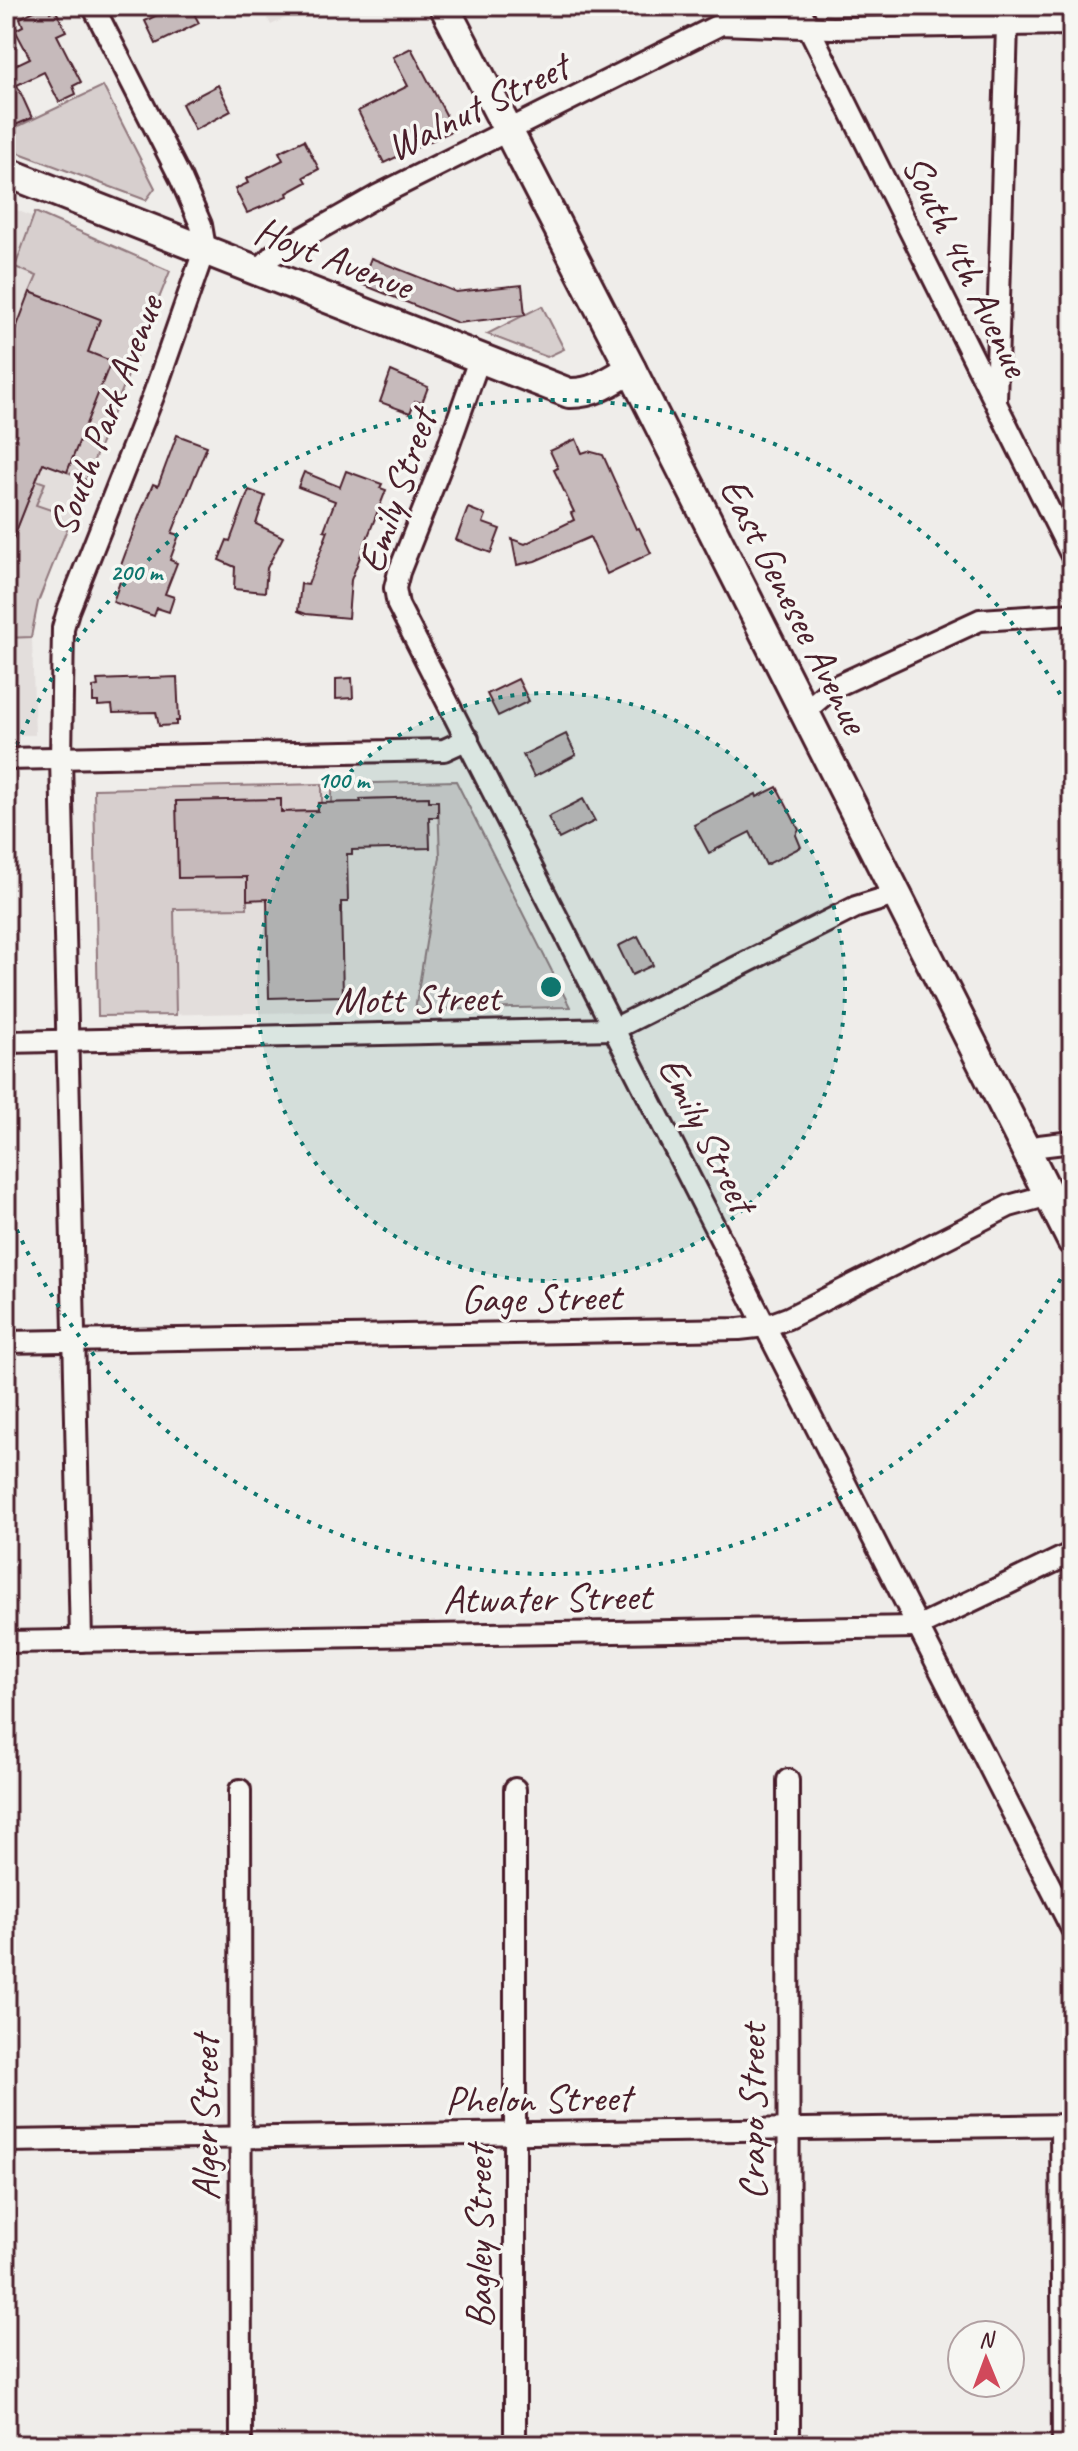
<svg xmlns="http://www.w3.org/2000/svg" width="1078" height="2451" font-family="Caveat,sans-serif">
<rect width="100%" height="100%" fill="#efedea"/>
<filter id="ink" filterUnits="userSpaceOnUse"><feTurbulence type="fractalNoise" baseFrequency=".0125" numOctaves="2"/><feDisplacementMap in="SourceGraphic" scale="16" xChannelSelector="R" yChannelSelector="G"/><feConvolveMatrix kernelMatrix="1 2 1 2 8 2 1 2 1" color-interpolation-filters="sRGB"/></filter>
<g filter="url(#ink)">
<g fill="#e3dedc">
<polygon points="261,6 310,6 271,25"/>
<polygon points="6,206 170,271 38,602 32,638 35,735 6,735"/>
<polygon points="456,781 570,1007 98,1016 94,789"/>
</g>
<g fill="#d7cfce" stroke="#90777c" stroke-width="2">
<polygon points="103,86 155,188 146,200 6,148 6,132"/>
<polygon points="35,212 170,271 86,480 67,472 110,361 88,352 100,319 30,292 37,276 15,267"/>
<polygon points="542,306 564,349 547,357 487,334"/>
<polygon points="36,480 45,483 36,505 57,512 67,529 38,602 31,637 6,638 6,557"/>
<polygon points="456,781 570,1007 415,1010 440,857 438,801 429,801 429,797 361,799 361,802 332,803 332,784"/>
<polygon points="322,784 322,803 318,803 318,811 281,812 280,799 176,802 247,877 247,908 174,909 176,1015 98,1016 94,789"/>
</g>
<g fill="#c6babb" stroke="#4a1f2b" stroke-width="2">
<polygon points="44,6 47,6 50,12 55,9 66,31 57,35 81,82 73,86 76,94 59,102 44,72 17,85 32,118 6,129 6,62 9,68 30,58 15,30 23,26 20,18"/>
<polygon points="175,6 190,6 199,23 156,44 145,21"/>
<polygon points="411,48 454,130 384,163 358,111 408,86 393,57"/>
<polygon points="218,85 231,111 195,130 182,104"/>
<polygon points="304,140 319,169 304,177 307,182 287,193 288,196 247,213 235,189 248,183 246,179 283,160 279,152"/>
<polygon points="371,258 456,292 522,285 525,315 458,323 361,284"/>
<polygon points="30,292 100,319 88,352 111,361 67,472 43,463 7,554 6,336 12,339"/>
<polygon points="391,371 428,387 422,403 415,401 410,413 380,402"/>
<polygon points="177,435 207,446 172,533 179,535 170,560 177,563 165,594 174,597 169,612 157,608 154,616 113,602 124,570 120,568 140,514 153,484 158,486"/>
<polygon points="576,439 582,453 588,451 603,455 636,529 639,528 651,553 607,574 590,537 535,561 517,565 512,539 525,544 574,520 571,513 574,512 554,470 558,468 550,451"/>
<polygon points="346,471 382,484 380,488 386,490 351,580 348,618 306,614 298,611 301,584 308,585 328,531 324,530 335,501 298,487 304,472 340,487"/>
<polygon points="249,490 265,496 256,524 283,537 267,568 265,592 234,589 235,567 219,560 227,540 230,541"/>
<polygon points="468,508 486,515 483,523 500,529 491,553 456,540"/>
<polygon points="177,677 179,721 176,721 176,725 159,726 156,712 113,713 112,705 98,706 98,702 93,702 93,687 98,686 97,680"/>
<polygon points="352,678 353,698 336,699 336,679"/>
<polygon points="518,679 529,701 498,716 487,694"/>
<polygon points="566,734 576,755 534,777 523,755"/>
<polygon points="777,787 799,830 796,835 801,847 766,865 750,832 709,853 694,825 756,794 757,797"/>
<polygon points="429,797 429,801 438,801 438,817 429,817 430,848 352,850 352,854 347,854 348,902 341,902 343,996 269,998 267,899 247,900 247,877 178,878 176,801 281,799 281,812 318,811 318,803 361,802 360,799"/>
<polygon points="583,799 595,821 559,839 548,817"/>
<polygon points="638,936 653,965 632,975 618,946"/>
</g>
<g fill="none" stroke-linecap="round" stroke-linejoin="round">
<g stroke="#4a1f2b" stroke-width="26">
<g id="street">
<polyline points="798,6 1072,556"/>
<polyline points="258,271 273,255 377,196 721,24 832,28 1072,24"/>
<polyline points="480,357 446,453 399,572 395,588 398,605 1072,1929"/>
<polyline points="996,401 1007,25"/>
<polyline points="804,712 832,688 980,620 1072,614"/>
<polyline points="6,759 444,750 468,739"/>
<polyline points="6,1042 614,1029 856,907 895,895"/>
<polyline points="1023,1148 1072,1142"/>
<polyline points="6,1342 739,1329 766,1326 788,1318 1009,1206 1049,1195"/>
<polyline points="81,1641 61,758 63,628 68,611 154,394 205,248 201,225 181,179 93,6"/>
<polyline points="6,1642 917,1627 1072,1553"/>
<polyline points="788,1780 789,2445"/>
<polyline points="240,1790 241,2445"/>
<polyline points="1061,2126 1063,2445"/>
<polyline points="6,2141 1072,2125"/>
<polyline points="515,2445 515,1789"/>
</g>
</g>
<g stroke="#4a1f2b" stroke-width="34">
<g id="secondary">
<polyline points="444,6 631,369 1072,1241"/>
<path d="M6,172L569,393C593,394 611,381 631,369"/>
</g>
</g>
<use href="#street" stroke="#f6f6f2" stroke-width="20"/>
<use href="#secondary" stroke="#f6f6f2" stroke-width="28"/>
</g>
</g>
<circle cx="551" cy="987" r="294" fill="#0f766e" fill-opacity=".12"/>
<g fill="none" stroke="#0f766e" stroke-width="4" stroke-dasharray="4 8">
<circle cx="551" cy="987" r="294"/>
<path d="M1072 1258A587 587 0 0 1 7 1207M7 767A587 587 0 0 1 1072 716"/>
</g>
<g text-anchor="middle" stroke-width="7" stroke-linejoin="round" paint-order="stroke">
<g font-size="40" fill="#4a1f2b" stroke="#f6f6f2">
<text transform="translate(477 106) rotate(-26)" y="14">Walnut Street</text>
<text transform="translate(334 257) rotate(21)" y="14">Hoyt Avenue</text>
<text transform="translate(967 265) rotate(64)" y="14">South 4th Avenue</text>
<text transform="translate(105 415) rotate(-69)" y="14">South Park Avenue</text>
<text transform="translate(396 491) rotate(-71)" y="14">Emily Street</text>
<text transform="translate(795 605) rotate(63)" y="14">East Genesee Avenue</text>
<text transform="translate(417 998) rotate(-1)" y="14">Mott Street</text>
<text transform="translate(708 1134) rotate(63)" y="14">Emily Street</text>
<text transform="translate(541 1297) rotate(-1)" y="14">Gage Street</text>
<text transform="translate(547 1597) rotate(-1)" y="14">Atwater Street</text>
<text transform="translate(538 2098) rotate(-1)" y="14">Phelon Street</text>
<text transform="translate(751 2112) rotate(-90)" y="14">Crapo Street</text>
<text transform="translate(204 2118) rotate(-90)" y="14">Alger Street</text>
<text transform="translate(478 2237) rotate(-90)" y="14">Bagley Street</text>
</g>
</g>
<circle cx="551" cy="987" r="12" fill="#0f766e" stroke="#f6f6f2" stroke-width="4"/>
<g font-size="24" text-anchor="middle" font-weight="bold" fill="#0f766e" stroke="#f6f6f2" stroke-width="7" stroke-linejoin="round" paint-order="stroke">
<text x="136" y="580">200 m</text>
<text x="343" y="788">100 m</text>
</g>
<rect width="1078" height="2451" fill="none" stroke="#f6f6f2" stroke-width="32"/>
<rect x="16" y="16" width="1046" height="2419" fill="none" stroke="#4a1f2b" stroke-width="3" filter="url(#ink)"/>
<g transform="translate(986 2359) rotate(359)"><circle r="38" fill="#f6f6f2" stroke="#b1a0a2" stroke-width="2"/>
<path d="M0-6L14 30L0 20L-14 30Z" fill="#d1495b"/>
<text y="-12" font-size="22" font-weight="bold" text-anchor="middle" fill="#4a1f2b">N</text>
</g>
</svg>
